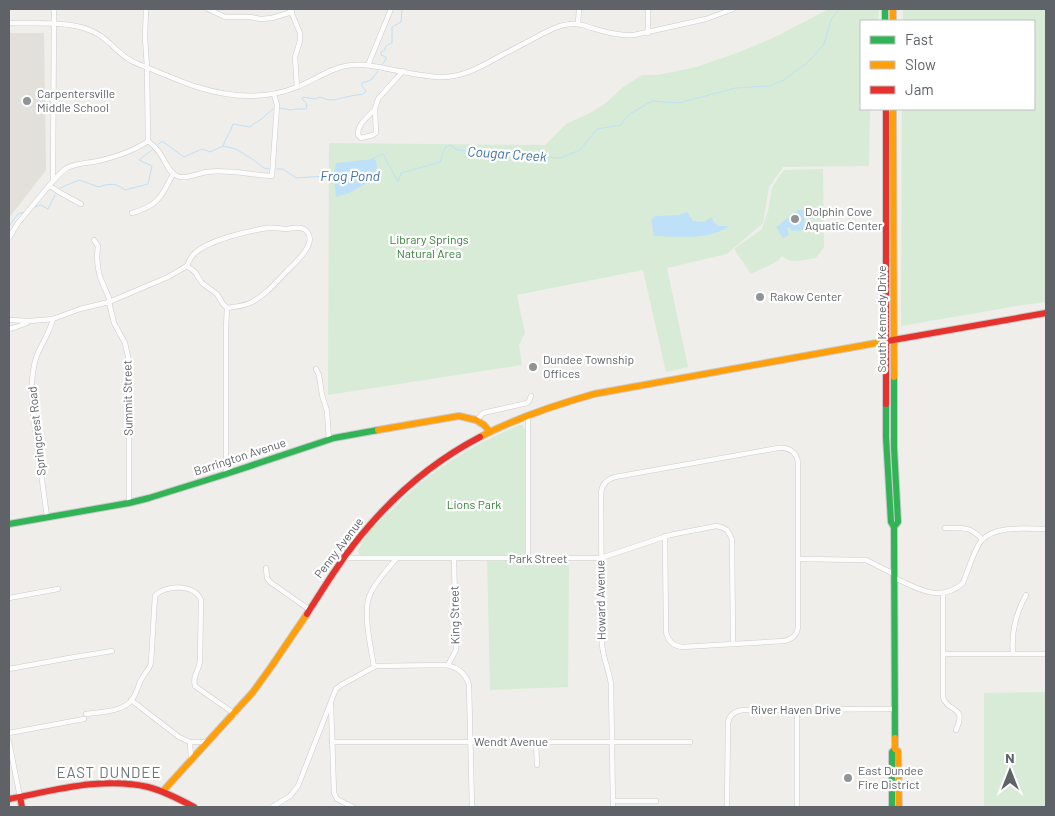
<svg xmlns="http://www.w3.org/2000/svg" width="1055" height="816" font-family="Barlow,sans-serif">
<rect width="100%" height="100%" fill="#efeeea"/>
<polygon fill="#e2e0da" points="9,33 44,33 46,170 9,218"/>
<g fill="#d8ebd6">
<polygon points="829,9 879,9 878,21 861,21 861,109 870,109 869,166 783,167 769,187 763,223 727,254 667,268 688,367 666,372 643,270 517,295 525,333 519,345 522,365 328,395 329,143 545,145 566,124 590,113 606,103 623,87 642,75 658,75 696,67 737,53 773,38"/>
<polygon points="903,9 1046,9 1046,302 1022,305 901,326 902,109 1034,109 1034,21 903,21"/>
<path d="M823,169L824,247L816,258C804,259 792,265 782,256L778,261L751,274L734,249L762,229L768,211L772,188L780,175L784,170Z"/>
<path d="M519,425H522L525,430V562L569,563L568,687L490,690L487,556L360,555L358,551C360,547 362,542 365,537C372,527 383,518 392,510C430,471 469,447 519,425Z"/>
<polygon points="1046,692 1046,807 984,807 984,693"/>
</g>
<g fill="#bfe0f9">
<polygon points="374,159 376,160 377,167 373,180 349,193 336,197 334,177 323,176 319,171 322,170 334,173 336,163"/>
<path d="M798,210H804L805,230L791,231L790,227L787,228L789,235L783,238L776,227C784,222 789,215 798,210Z"/>
<path d="M687,212L693,221L705,222L711,217L714,222L718,226H729C708,241 679,236 654,236L651,220L655,216L679,215Z"/>
</g>
<g fill="none" stroke-linecap="round" stroke-linejoin="round">
<g stroke="#bfe0f9" stroke-width="1">
<path d="M382,65L386,59V57L381,55V52L385,50C385,45 388,45 392,43V27L401,22L402,9"/>
<path d="M280,108L291,110L296,109H306L307,104L302,99L303,97L315,99L320,97C333,103 338,98 351,96C355,95 359,95 363,94L366,91L362,86V83L371,80L378,71"/>
<polyline points="158,145 162,141 184,157 202,149 210,152 223,146 236,149 252,159 264,168 269,169"/>
<path d="M223,146C225,138 231,132 233,124L250,127C254,123 256,123 260,120C265,117 268,112 273,109"/>
<polyline points="372,159 383,154 398,182 401,173 440,162 445,148 450,145 458,150 560,158 580,150 597,129 621,125 628,115 652,101 679,103 735,88 769,86 784,80 808,62 824,44 831,20 839,9"/>
<polyline points="277,169 283,169 296,178 326,176"/>
<path d="M60,188L79,180L99,187C110,183 116,183 125,190L148,184L152,166L139,160L152,150"/>
<polyline points="35,207 41,205 48,209 55,195"/>
<polyline points="9,226 18,214 23,212"/>
</g>
<g stroke="#cbcccc" stroke-width="5.5">
<g id="street">
<path d="M146,9L145,37L147,67L148,141C152,144 156,148 159,152C165,160 168,172 177,176C186,180 198,173 207,172C228,169 251,175 272,176L277,105L274,94"/>
<polyline points="208,9 225,17 250,17 261,19 272,18 292,12"/>
<polyline points="290,9 300,33 300,41 295,57 297,87"/>
<path d="M9,23C33,24 60,21 84,28C107,35 112,49 130,60C139,65 149,68 158,72C171,77 184,83 197,87C229,97 265,100 297,87C315,80 333,66 353,65C362,64 371,66 379,67C399,71 419,76 439,77C463,78 482,66 502,55C516,48 529,41 542,34C552,29 562,24 572,24C579,23 585,26 592,28C606,32 619,36 634,35L706,19L733,9"/>
<polyline points="578,24 579,9"/>
<polyline points="648,33 648,9"/>
<polyline points="368,65 391,9"/>
<path d="M375,109C368,117 357,124 358,135L361,138L373,135L376,133L375,109L378,99L403,71"/>
<path d="M53,181C57,177 62,171 67,168C76,163 88,163 98,161C115,157 134,151 148,141"/>
<polyline points="50,186 59,192 81,204"/>
<path d="M132,213C158,206 162,196 173,174"/>
<polyline points="9,238 18,223 53,181 54,9"/>
<polyline points="94,240 98,246 97,257 98,268 100,277 109,298 109,302 114,323 125,343 129,361 129,503"/>
<path d="M187,266C189,261 191,256 195,253C209,240 248,231 267,228C274,227 280,229 287,229C294,228 303,225 308,233C316,245 295,263 287,271C276,282 265,296 250,303C243,306 235,307 227,308"/>
<polyline points="9,320 30,321 53,319 80,309 109,302 168,277 187,266 195,272 202,283 217,294 223,304 227,308"/>
<polyline points="9,329 16,327 27,323"/>
<polyline points="316,369 319,375 322,395 327,411 329,440"/>
<polyline points="528,415 528,559"/>
<polyline points="477,420 483,413 527,403 529,401 531,396"/>
<polyline points="226,474 226,328 227,308"/>
<path d="M47,517L32,406C31,389 31,372 37,355C42,343 50,332 53,319"/>
<path d="M945,528C962,528 970,526 982,539"/>
<polyline points="344,558 601,558 670,535 716,526 721,527 727,530 730,535 732,540 733,644"/>
<polyline points="799,559 866,560 894,574"/>
<polyline points="266,568 267,578 270,582 310,610"/>
<path d="M895,578C918,589 941,603 963,583C967,573 975,547 982,540C995,525 1028,529 1046,529"/>
<path d="M943,594V697C947,713 968,705 956,730"/>
<polyline points="9,598 58,589"/>
<polyline points="943,654 1046,654"/>
<path d="M1013,654C1011,633 1016,613 1026,595"/>
<polyline points="448,665 456,650 454,559"/>
<path d="M374,667C371,648 363,614 369,597C374,583 387,570 396,559"/>
<polyline points="9,669 69,658 112,651"/>
<polyline points="131,700 179,737 190,742 206,742"/>
<polyline points="331,705 334,793 337,799 353,807"/>
<polyline points="797,710 797,807"/>
<path d="M86,714C100,712 121,712 131,701C136,695 138,686 141,680C144,674 149,670 151,663L155,596C165,584 195,584 201,600L200,661C199,671 192,676 195,686L202,691L235,714"/>
<polyline points="9,733 84,719"/>
<polyline points="9,742 20,797"/>
<polyline points="190,742 191,760"/>
<polyline points="332,742 690,742"/>
<polyline points="536,742 537,765"/>
<polyline points="613,801 656,801"/>
<path d="M272,807L290,796L298,786L334,694L336,689L341,685L376,666L444,665C456,666 466,673 469,685L472,807"/>
<path d="M613,807L611,684C609,670 603,658 602,644L601,495C601,486 605,480 615,477L778,448C789,447 797,452 798,463V625C798,634 793,639 784,641L682,647C673,646 668,641 666,632L665,536"/>
<path d="M727,807L728,723C729,715 735,711 743,710L895,709"/>
</g>
</g>
<g stroke="#cacacb" stroke-width="8">
<g id="fast">
<polyline points="885,9 885,21"/>
<polyline points="894,377 894,447 898,522 894,527"/>
<polyline points="886,404 886,437 891,522 894,527 895,738"/>
<polyline points="9,524 129,503 149,498 226,474 334,438 378,430"/>
<polyline points="892,807 892,752 895,749"/>
</g>
</g>
<g stroke="#cacacb" stroke-width="8">
<g id="slow">
<polyline points="893,9 893,21"/>
<polyline points="893,109 894,377"/>
<polyline points="378,430 459,416 476,420 484,425 490,432"/>
<path d="M480,437C516,418 555,405 594,394L882,342"/>
<polyline points="895,738 895,749 898,751 899,807"/>
<polyline points="163,791 253,692 271,667 307,614"/>
</g>
</g>
<g stroke="#cacacb" stroke-width="8">
<g id="jam">
<polyline points="886,109 886,404"/>
<polyline points="882,342 1046,313"/>
<path d="M307,614C326,584 345,553 369,526C400,490 438,459 480,437"/>
<polyline points="20,797 22,807"/>
<path d="M9,799C52,791 104,776 148,787C164,791 179,799 194,807"/>
</g>
</g>
<use href="#street" stroke="#fdfcfc" stroke-width="4.5"/>
<use href="#fast" stroke="#30b455" stroke-width="6"/>
<use href="#slow" stroke="#ff9f0a" stroke-width="6"/>
<use href="#jam" stroke="#e5322d" stroke-width="6"/>
</g>
<g fill="#919496" stroke="#fff" stroke-width="2">
<circle cx="27" cy="101" r="5"/>
<circle cx="795" cy="219" r="5"/>
<circle cx="760" cy="297" r="5"/>
<circle cx="533" cy="367" r="5"/>
<circle cx="848" cy="778" r="5"/>
</g>
<g text-anchor="middle" stroke-width="4.5" stroke-linejoin="round" paint-order="stroke">
<g font-size="12" fill="#5f6368" stroke="#fff" text-anchor="start">
<text x="37" y="98">Carpentersville<tspan x="37" dy="14">Middle School</tspan></text>
<text x="805" y="216">Dolphin Cove<tspan x="805" dy="14">Aquatic Center</tspan></text>
<text x="770" y="301">Rakow Center</text>
<text x="543" y="364">Dundee Township<tspan x="543" dy="14">Offices</tspan></text>
<text x="858" y="775">East Dundee<tspan x="858" dy="14">Fire District</tspan></text>
</g>
<g font-size="12" fill="#348238" stroke="#fff">
<text x="429" y="244">Library Springs<tspan x="429" dy="14">Natural Area</tspan></text>
<text x="474" y="509">Lions Park</text>
</g>
<g font-size="12" fill="#5f6368" stroke="#fff">
<text transform="translate(882 319) rotate(-90)" y="4">South Kennedy Drive</text>
<text transform="translate(128 398) rotate(-91)" y="4">Summit Street</text>
<text transform="translate(37 431) rotate(-96)" y="4">Springcrest Road</text>
<text transform="translate(240 457) rotate(-18)" y="4">Barrington Avenue</text>
<text transform="translate(339 548) rotate(-53)" y="4">Penny Avenue</text>
<text x="538" y="563">Park Street</text>
<text transform="translate(601 600) rotate(-91)" y="4">Howard Avenue</text>
<text transform="translate(455 615) rotate(-91)" y="4">King Street</text>
<text x="796" y="714">River Haven Drive</text>
<text x="511" y="746">Wendt Avenue</text>
</g>
<g font-size="14" font-style="italic" fill="#4174aa" stroke="#fff">
<text transform="translate(507 154) rotate(4)" y="5">Cougar Creek</text>
<text x="350" y="181">Frog Pond</text>
</g>
<g font-size="15" letter-spacing="1" fill="#70757a" stroke="#fff">
<text x="109" y="778">EAST DUNDEE</text>
</g>
</g>
<rect width="1055" height="816" fill="none" stroke="#5f6368" stroke-width="20"/>
<rect x="860" y="20" width="175" height="90" fill="#ffffff" stroke="#bfc1c3"/>
<rect x="870" y="36" width="25" height="8" fill="#30b455" stroke="#bfc1c3"/>
<text x="905" y="45" font-size="15" fill="#5f6368">Fast</text>
<rect x="870" y="61" width="25" height="8" fill="#ff9f0a" stroke="#bfc1c3"/>
<text x="905" y="70" font-size="15" fill="#5f6368">Slow</text>
<rect x="870" y="86" width="25" height="8" fill="#e5322d" stroke="#bfc1c3"/>
<text x="905" y="95" font-size="15" fill="#5f6368">Jam</text>
<g transform="translate(1010 771)" stroke="#ffffff" stroke-width="4" paint-order="stroke">
<path d="M0-4L9 19L0 12L-9 19Z" fill="#5f6368"/>
<text y="-8" font-size="14" font-weight="bold" text-anchor="middle" fill="#5f6368">N</text>
</g>
</svg>
